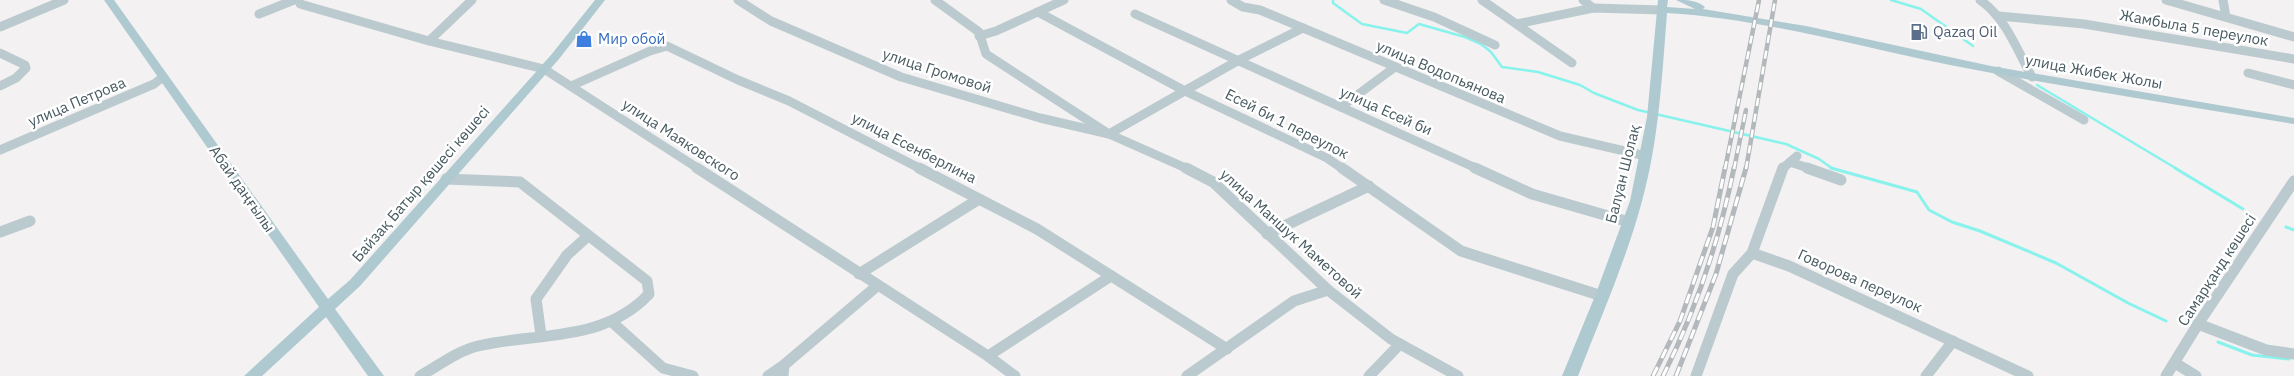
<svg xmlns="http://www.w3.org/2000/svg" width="2294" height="376" font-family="'IBM Plex Sans',sans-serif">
<rect width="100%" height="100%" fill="#f3f1f1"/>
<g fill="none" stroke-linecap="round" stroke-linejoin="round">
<g stroke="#88f2ec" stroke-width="2.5">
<polyline points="1333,0 1333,3 1362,24 1407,33 1419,24 1465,37 1481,44 1491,52 1502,67 1538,72 1580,85 1594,93 1638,110 1786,144 1819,159 1833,169"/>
<polyline points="1891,0 1921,9 1973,46"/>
<polyline points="2037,85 2177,169"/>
</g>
<g stroke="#88f2ec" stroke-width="3">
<polyline points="1831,168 1917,192 1929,210 1952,222 1980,231 2056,263 2128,303 2166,321"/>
<polyline points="2175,168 2243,209"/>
<polyline points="2286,227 2294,230"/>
<polyline points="2218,342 2252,355 2289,359"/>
</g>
<g stroke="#bbcace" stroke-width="9">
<polyline points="299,0 300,4 429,41 544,69 699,169"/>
<polyline points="738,0 771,21 901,77 1040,118 1109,134 1239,60 1303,28"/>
<polyline points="935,0 979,32 986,54 1109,134 1188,169"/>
<polyline points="1231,0 1243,7 1260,10 1560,136 1646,156"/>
<polyline points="1384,0 1434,17 1495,45"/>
<polyline points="1482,0 1572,63"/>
<polyline points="1583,0 1593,8"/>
<path d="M1980,0C2006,18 2017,50 2032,77"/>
<polyline points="2166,0 2294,37"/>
<polyline points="2223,0 2226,17"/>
<polyline points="1038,12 1185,91 1327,158 1343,169"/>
<polyline points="259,14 294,0"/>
<polyline points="1135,14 1478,169"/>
<polyline points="1999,16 2084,24 2294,59"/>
<polyline points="1517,24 1593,8 1662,10"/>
<polyline points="0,27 64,0"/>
<polyline points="979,36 996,31 1064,0"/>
<polyline points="429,41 472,0"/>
<polyline points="0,53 25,65 26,68 16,78 0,86"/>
<polyline points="1998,71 2084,120"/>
<polyline points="2248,73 2294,85"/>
<polyline points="571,86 650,51 667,46 738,80 789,101 921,169"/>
<polyline points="1341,107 1395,67"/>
<polyline points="0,150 154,84 163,77"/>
<polyline points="1790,162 1811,169"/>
<polyline points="1782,169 1797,156"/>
</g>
<g stroke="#bbcace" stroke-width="11">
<polyline points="697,168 988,356 1015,376"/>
<polyline points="919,168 1037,229 1227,349"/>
<polyline points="1186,168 1213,182 1328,290 1391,339 1458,376"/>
<polyline points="1342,168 1461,251 1602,296"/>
<polyline points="1475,168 1532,194 1629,222"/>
<polyline points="1807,168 1841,180"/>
<polyline points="0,232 30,221"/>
<polyline points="1267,234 1369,186"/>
<polyline points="1752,253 1789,266 2028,376"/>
<polyline points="859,274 979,199"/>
<polyline points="612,322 663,368 693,376"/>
<polyline points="2198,324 2266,350 2294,354"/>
<polyline points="541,335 536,299 567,255 588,236"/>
<polyline points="988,356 1111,276"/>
<polyline points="2175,363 2196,376"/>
<polyline points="784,365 877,286"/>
<path d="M420,376C438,366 457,351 478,346C537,332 603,343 649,294L647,281L520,182L446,179"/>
<polyline points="768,376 784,365 783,376"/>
<polyline points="1187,376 1294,301 1328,290"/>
<polyline points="1369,376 1400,344"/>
<polyline points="1696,376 1733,274 1752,253 1783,168"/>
<polyline points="1926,376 1953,341"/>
<polyline points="2166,376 2198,324 2294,181"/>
</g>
<g fill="#afc9d1" fill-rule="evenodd">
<polygon points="104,0 114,0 328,299 350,280 551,55 595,0 605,0 559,59 360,286 335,309 384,376 368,376 326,317 262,376 244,376 319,307"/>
<path d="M1658,0H1668L1667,7L1695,9L1676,0C1687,0 1697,0 1705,7L1703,9L1806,26L1991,66L2294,118V124C2179,105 2064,87 1950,65C1855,46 1764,19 1667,13C1662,76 1659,140 1642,201C1626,261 1600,319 1578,376H1562L1595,296L1630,201L1647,117Z"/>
</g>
<g stroke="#b2b8bb" stroke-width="4.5">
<g id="rail-far1">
<polyline points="1725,169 1759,0"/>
<polyline points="1734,169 1746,110"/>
<polyline points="1746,169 1775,0"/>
</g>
</g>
<g stroke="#b2b8bb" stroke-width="5">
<g id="rail">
<polyline points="1653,376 1680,321 1713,227 1725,168"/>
<path d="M1663,376C1696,310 1719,241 1734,168"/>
<polyline points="1676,376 1716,274 1746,168"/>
</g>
</g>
<use href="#rail-far1" stroke="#fff" stroke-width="2.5" stroke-dasharray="8" stroke-linecap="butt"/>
<use href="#rail" stroke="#fff" stroke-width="3" stroke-dasharray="10" stroke-linecap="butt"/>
</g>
<defs>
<g id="fuel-bare" transform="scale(1.35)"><path d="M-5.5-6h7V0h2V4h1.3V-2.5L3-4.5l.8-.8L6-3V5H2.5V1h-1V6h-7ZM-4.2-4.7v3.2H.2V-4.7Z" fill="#5c6f8a" stroke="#fff" stroke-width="2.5" paint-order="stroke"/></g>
<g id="shop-bare" transform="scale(1.35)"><path d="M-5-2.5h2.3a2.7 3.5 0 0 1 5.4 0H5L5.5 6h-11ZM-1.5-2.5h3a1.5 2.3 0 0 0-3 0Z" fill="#3f7fe0" stroke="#fff" stroke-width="2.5" paint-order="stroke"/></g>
</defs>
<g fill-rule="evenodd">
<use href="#fuel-bare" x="1919" y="32"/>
<use href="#shop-bare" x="584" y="39"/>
</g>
<g text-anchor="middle" stroke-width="5" stroke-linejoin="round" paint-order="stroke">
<g font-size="15" fill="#475a60" stroke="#fff">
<text transform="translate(2194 28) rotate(10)" y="5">Жамбыла 5 переулок</text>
<text transform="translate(937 71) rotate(18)" y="5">улица Громовой</text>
<text transform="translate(1441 72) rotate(23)" y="5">улица Водопьянова</text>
<text transform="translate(2094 72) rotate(10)" y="5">улица Жибек Жолы</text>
<text transform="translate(77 102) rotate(-23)" y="5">улица Петрова</text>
<text transform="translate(1386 111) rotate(24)" y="5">улица Есей би</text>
<text transform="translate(1287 124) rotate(27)" y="5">Есей би 1 переулок</text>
<text transform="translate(681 140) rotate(33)" y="5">улица Маяковского</text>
<text transform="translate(914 148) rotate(27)" y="5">улица Есенберлина</text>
<text transform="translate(1623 174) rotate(-76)" y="5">Балуан Шолақ</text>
<text transform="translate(421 184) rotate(-49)" y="5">Байзақ Батыр қөшесі көшесі</text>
<text transform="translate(242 189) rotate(55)" y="5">Абай даңғылы</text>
<text transform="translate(1291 234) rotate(42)" y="5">улица Маншук Маметовой</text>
<text transform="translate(2217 270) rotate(-57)" y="5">Самарқанд көшесі</text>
<text transform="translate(1860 281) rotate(24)" y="5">Говорова переулок</text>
</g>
<g font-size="15" fill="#4e5e75" stroke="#fff" text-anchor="start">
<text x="1933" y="37">Qazaq Oil</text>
</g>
<g font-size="15" fill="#366cbe" stroke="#fff" text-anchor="start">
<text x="598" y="44">Мир обой</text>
</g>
</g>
</svg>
